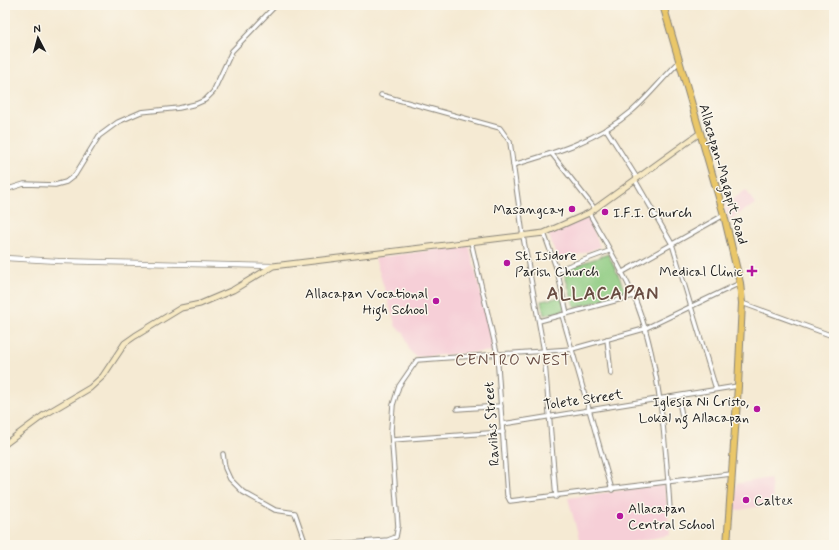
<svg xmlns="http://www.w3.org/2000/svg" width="839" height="550" font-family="Mynerve,sans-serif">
<rect width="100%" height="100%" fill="#fbf7ec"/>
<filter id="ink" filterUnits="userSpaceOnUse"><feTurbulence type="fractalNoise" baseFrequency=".025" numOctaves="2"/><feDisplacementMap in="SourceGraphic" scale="8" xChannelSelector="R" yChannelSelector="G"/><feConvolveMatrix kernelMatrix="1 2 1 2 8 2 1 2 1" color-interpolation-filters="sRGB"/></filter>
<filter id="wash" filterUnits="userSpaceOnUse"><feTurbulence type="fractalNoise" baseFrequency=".012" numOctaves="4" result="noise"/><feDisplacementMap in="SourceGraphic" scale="16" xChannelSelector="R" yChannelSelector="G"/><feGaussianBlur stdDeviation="0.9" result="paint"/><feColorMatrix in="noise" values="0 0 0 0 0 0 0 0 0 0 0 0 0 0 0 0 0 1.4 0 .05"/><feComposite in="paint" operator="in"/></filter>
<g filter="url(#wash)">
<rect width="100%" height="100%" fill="#f5ead3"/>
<g fill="#f6cfd7">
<polygon points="746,190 755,204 729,220 723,206"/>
<polygon points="589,218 600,247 558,262 548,232"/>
<polygon points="469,245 495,351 416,357 409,350 404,333 396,327 375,258"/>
<polygon points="770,478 774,504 733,511 736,484"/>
<polygon points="665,484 670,535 616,545 581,545 568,498"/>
</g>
<g fill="#8dca80" stroke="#54734e">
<polygon points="608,254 627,293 575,308 563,270"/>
<polygon points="561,297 561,300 563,300 565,308 563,309 563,311 544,315 541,301"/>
</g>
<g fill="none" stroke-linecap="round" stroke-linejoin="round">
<polyline stroke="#5dc8d7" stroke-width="1" points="152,545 153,541"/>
</g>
</g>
<g filter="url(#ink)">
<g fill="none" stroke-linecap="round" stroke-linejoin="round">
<g stroke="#888378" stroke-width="5.5">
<g id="minor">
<polyline points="381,95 500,128 510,142 523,236 544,351 556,497"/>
<polyline points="606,129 637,178"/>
<polyline points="552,154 595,209"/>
<path d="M513,165C555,153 598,140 632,111C649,96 663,78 679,62"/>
<polyline points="635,180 672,244 716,389"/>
<polyline points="5,190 24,184 55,185 66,182 75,175 99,136 118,122 141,112 179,108 196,104 205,100 213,92 232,51 276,5"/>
<path d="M589,213C605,242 627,277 638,307C660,366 666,447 670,510"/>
<polyline points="544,233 557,270 567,314"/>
<polyline points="471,242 497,353 507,495 510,501 731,474"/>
<polyline points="557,270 609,251"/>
<polyline points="621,273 724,215"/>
<polyline points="742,303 830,335"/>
<polyline points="562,315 612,490"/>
<polyline points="539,321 633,296"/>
<polyline points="607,339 611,374"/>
<polyline points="678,396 682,416"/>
<polyline points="457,409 501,406"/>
<polyline points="503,424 738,386"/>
<polyline points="392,440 503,432"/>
<polyline points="223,454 225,468 230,479 243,492 275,510 295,513 306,545"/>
<polyline points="325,545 388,540 396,537 398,526 391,430 393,405 399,386 417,360 572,349 644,329 740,283"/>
</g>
</g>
<g stroke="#888378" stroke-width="6">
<polyline id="tertiary" points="5,258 58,261 273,266"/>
</g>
<g stroke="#888378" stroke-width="7">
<polyline id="secondary" points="5,444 44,415 90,388 103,376 125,343 135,336 181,308 200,304 233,290 273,266 544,233 589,213 700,133"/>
</g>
<g stroke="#888378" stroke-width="8">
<polyline id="trunk" points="663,5 724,215 740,283 742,303 738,386 727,545"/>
</g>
<use href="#minor" stroke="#fff" stroke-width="3.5"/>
<use href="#tertiary" stroke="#fff" stroke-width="4.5"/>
<use href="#secondary" stroke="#f7e9c3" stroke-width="5"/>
<use href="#trunk" stroke="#eac769" stroke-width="6"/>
</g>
</g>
<g fill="#b5179e" stroke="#fbf7ec" stroke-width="1.5">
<circle cx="572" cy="209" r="4"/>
<circle cx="605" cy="212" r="4"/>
<circle cx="507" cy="263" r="4"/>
<path d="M750 265h4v4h4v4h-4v4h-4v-4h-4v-4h4z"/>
<circle cx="436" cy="301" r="4"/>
<circle cx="757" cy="409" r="4"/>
<circle cx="746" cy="500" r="4"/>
<circle cx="620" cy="516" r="4"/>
</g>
<g text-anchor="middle" stroke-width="3" stroke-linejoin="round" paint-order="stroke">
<g font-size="14" fill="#1c1c1c" stroke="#fbf7ec">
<text transform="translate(724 174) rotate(74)" y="5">Allacapan-Magapit Road</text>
<text transform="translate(583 399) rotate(-8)" y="5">Tolete Street</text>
<text transform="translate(491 424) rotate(-94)" y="5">Ravilas Street</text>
</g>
<g font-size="14" fill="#1c1c1c" stroke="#fbf7ec" text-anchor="end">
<text x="564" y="214">Masangcay</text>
<text x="613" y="217" text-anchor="start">I.F.I. Church</text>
<text x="515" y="260" text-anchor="start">St. Isidore<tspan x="515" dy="16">Parish Church</tspan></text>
<text x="743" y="276">Medical Clinic</text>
<text x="428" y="298">Allacapan Vocational<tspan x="428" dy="16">High School</tspan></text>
<text x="749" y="406">Iglesia Ni Cristo,<tspan x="749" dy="16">Lokal ng Allacapan</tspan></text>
<text x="754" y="505" text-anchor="start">Caltex</text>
<text x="628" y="513" text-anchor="start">Allacapan<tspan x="628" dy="16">Central School</tspan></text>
</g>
<g font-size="16" letter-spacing="1" fill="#694d43" stroke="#fbf7ec">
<text x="513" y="365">CENTRO WEST</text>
</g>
<g font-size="18" font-weight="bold" letter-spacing="1" fill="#694d43" stroke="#fbf7ec">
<text x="603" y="299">ALLACAPAN</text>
</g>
</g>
<rect width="839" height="550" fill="none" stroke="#fbf7ec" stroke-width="20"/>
<g transform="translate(38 38) rotate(354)" stroke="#fbf7ec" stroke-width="3" paint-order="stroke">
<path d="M0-3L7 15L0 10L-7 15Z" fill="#1c1c1c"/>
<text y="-6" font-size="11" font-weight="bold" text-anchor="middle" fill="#1c1c1c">N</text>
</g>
</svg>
